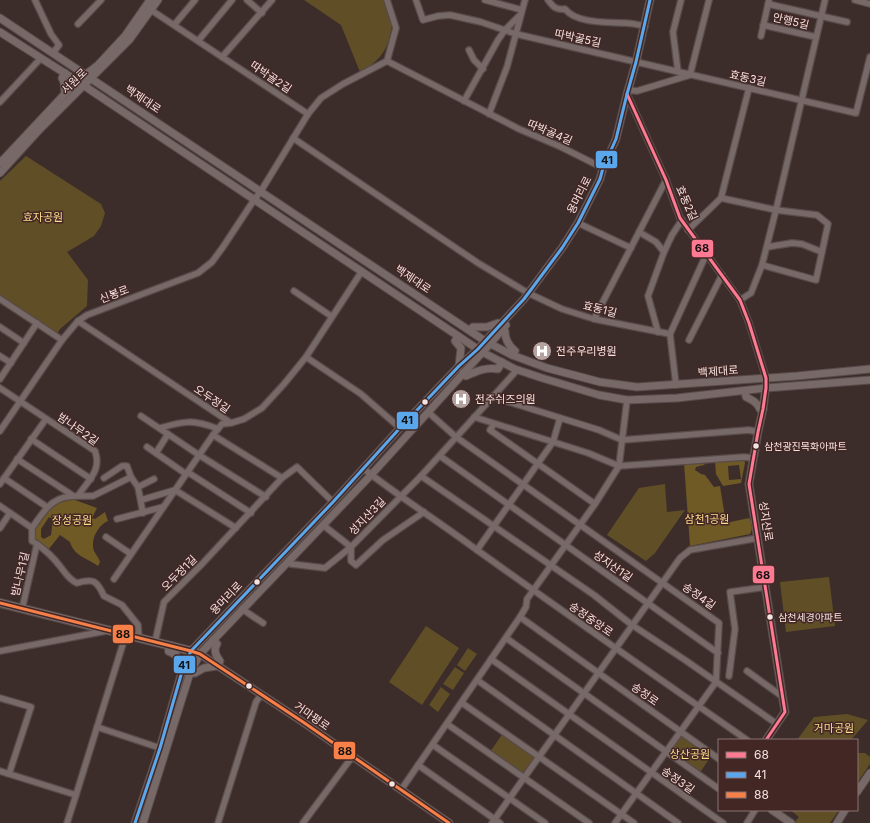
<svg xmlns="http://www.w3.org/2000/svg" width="870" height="823" font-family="Inter,'Noto Sans KR',sans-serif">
<rect width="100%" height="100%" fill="#3c2d2b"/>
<g fill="#604e26">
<path d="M304,0H383C386,7 390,15 392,23C392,27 391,31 390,35C387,53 375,64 360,72L341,25Z"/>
<polygon points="26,156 101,204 105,213 101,226 94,236 67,252 88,280 87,306 60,329 57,334 0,298 0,181"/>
<polygon points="665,484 667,512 685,510 655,553 646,561 607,535 639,488"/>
<polygon points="829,577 835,626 786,632 780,582"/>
<polygon points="426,626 459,648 422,705 389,682"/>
<polygon points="468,648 477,654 465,671 457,665"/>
<polygon points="455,667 464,673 453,690 443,684"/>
<polygon points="441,687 450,694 438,712 429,705"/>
<polygon points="847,714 868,720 851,740 797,740 814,717"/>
<polygon points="503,733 536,756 523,774 490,752"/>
<polygon points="682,734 712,755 699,774 669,753"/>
<polygon points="857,753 865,753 870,757 870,764 857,783"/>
<polygon points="790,810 839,810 830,823 794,823 799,817"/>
</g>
<g fill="#6f5925" fill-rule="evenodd">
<path d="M744,459L745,463L741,483L723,486L716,474L715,461ZM739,465L741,479L729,480L728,466Z"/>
<path d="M708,460L704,465L696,467L695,470L701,474L705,475L714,487L720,486L726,523L749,518C753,524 753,528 750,534L690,546L684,463Z"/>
<path d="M70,500H75L97,508L92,518L95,519L105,512L108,521C98,525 90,540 94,551C96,555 99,558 100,562L98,566C87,558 74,556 70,542L60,535L48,550L34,540V529L47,510L54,504ZM49,517L53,519L51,535L44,539L41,537V529Z"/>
</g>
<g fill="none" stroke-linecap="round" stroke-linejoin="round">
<g stroke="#584b4a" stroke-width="8">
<g id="minor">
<polyline points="35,0 51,34 59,45 53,53"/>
<polyline points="247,0 262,13"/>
<polyline points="416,0 423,20 438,16 450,15 481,22 516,34 856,113 870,57"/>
<polyline points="485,0 522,10"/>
<path d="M548,0C553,7 556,10 565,9C577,24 608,22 626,23C632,23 638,25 645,26"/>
<polyline points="855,0 870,4"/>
<polyline points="768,4 847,22"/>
<polyline points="148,8 308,114"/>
<polyline points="78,24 101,0"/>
<polyline points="174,25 195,0"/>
<polyline points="763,25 816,37"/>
<polyline points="761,36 769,0"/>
<polyline points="198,41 232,0"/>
<polyline points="469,50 474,60 483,69"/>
<polyline points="222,57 272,0"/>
<polyline points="387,61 519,129 559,146 603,168"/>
<polyline points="678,72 673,32 681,0"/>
<polyline points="628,90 637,91 690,75 709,0"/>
<polyline points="627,94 666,180 680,218 740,300 749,323 766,378"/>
<polyline points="464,101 498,40 505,30 520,15"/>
<polyline points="0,102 41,58"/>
<polyline points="489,114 507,67 525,0"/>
<polyline points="293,138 478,263 528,293 562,309 594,319 670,334"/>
<polyline points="721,198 776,210 762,265 751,293 740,300"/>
<polyline points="578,223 631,248"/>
<polyline points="688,230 721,198 749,88"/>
<polyline points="639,232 656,242 664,252 648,296 658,332"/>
<polyline points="767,247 792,243 802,244 822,252"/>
<polyline points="664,252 672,235 682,220"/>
<polyline points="762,265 816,280 828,224 817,215 776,210 825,0"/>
<polyline points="294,291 331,316"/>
<polyline points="0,299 62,340"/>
<polyline points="594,319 666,180"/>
<polyline points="78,321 231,423 222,424 213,435 282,478 297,467 333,502"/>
<polyline points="0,327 24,343"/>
<polyline points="689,340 722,275"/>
<polyline points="0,356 11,363"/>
<polyline points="306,357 361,394 400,428"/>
<polyline points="0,379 37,323"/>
<polyline points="676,385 670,334 706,255"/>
<path d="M0,388L95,451C102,471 88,480 78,496C52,495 45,510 32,528"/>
<polyline points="493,397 599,430 622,440 749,430 758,432"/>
<polyline points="428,412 456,437 719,623 716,682 615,823"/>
<polyline points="141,416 199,455 266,497"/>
<polyline points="474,417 588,453 619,466 744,457 753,458"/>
<polyline points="231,423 244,419 262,408 284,384 306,357 362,271"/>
<polyline points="494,424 490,430 595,504"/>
<path d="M160,428C184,421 193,419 218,429"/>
<polyline points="0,431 62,340 78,321 87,315 198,273 212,262 223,247 254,200 261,191 308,114 321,98 343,84 387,61 396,28 387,0"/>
<polyline points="31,439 91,479"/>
<polyline points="147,447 186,474 189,473 251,513"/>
<polyline points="156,453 168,434"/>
<polyline points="440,456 718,653"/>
<polyline points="17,459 72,495"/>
<path d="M364,469C398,496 435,519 470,545C562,611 654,675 747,740"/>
<polyline points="421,476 594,595 632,625 685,660 777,724"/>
<polyline points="4,478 47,507"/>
<polyline points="104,478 122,466 127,466 131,477 138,487 143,513"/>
<polyline points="0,484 46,419"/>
<polyline points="138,487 154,479"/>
<polyline points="78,496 93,496 131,477"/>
<polyline points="141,500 175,490 236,528"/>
<polyline points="0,506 32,528 32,541 37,544 22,609"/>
<polyline points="117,519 163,507"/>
<polyline points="323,525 351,547 351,561 356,565 383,540 424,512"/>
<polyline points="0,528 10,513"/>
<polyline points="106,537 131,554"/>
<path d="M37,544C45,550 53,557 59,565C65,572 68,579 77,583C94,578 97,581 104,596L122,605L138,625L139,638"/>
<polyline points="477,550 553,442 560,418"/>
<polyline points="288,562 291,564 325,568 351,547 421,476 517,370"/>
<polyline points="114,579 213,435"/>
<polyline points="242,609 263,623"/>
<polyline points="520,617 719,759"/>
<polyline points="506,638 719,789"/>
<polyline points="155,642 164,602 202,564 282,478"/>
<polyline points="0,651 106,631"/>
<polyline points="491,659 723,823"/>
<polyline points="747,671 783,697"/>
<polyline points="729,676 735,629 730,592 766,587"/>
<polyline points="477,680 678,823"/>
<polyline points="0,698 31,707 9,774"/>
<polyline points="462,703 634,823"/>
<polyline points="447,724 589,823"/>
<polyline points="97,727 160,748"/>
<polyline points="433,745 545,823"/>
<polyline points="418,765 500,823"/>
<polyline points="0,771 76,795 67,823"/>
<polyline points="401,790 520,617 526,607 527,599 595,504 619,466 627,400"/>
<polyline points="76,795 126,634"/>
<polyline points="218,823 256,702 261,695"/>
<polyline points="303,823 352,757"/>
<polyline points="492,823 680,558 690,550 758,538"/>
<polyline points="747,823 755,810"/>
</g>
</g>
<g stroke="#584b4a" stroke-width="9">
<g id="tertiary">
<polyline points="0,18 485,341 512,355 547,368 600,382 637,387 797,376 870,369"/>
<polyline points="0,32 77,81 482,352 515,369 542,378 599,395 627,400 677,398 766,388 870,380"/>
<polyline points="65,93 64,82 62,78 65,73"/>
<polyline points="0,163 77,81 98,65 125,36 150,0"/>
<polyline points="0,173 40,129 130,39 158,0"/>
<path d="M503,329L505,331C505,339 509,346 515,351L512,355"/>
<polyline points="470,330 473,327 487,327 498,323 500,324"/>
<polyline points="458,336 455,341 461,348 459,366"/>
<path d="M463,373L466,376C477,371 486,367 498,369L502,362"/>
<polyline points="766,385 763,409 758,432 749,484 785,712 766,740"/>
<path d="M745,391L746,397C752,400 757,402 760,409H763"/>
<polyline points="200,654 303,722 449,823"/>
<path d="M190,673H195L204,668L217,666L220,661C216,656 213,650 217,644L213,640"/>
<polyline points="857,792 870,773"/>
<polyline points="772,810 791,823"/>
<polyline points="135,823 160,748 183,668 191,651 333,502 400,428 459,366 478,349 524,299 562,248 578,223 600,179 603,168 616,139 627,94 636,62 650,0"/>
<polyline points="143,823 190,673 200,654 371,475 490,344 506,325"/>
<polyline points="837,823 845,810"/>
</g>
</g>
<g stroke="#584b4a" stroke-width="10">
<g id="secondary">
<polyline points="0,603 191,651 200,654"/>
<path d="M171,646L169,651C178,654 177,659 180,667L183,668"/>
</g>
</g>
<use href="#minor" stroke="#776968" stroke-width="5.5"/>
<use href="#tertiary" stroke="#776968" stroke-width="7"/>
<use href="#secondary" stroke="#776968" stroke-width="8"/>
<g stroke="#422725" stroke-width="6">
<polyline id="bus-1" points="627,94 666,180 680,218 740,300 749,323 766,378 766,388 763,409 758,432 749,484 785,712 766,740"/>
</g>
<g stroke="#422725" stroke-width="6">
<polyline id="bus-2" points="135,823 160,748 183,668 191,651 333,502 400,428 459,366 478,349 524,299 562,248 578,223 600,179 603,168 616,139 627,94 636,62 650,0"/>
</g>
<g stroke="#422725" stroke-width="6">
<polyline id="bus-3" points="0,603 191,651 200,654 303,722 449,823"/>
</g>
<use href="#bus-1" stroke="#fe7a93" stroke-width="3"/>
<use href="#bus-2" stroke="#5aa8eb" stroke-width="3"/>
<use href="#bus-3" stroke="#f78048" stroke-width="3"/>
</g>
<defs>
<g id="hospital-disc" transform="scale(1)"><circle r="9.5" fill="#b4a3a1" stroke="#422725"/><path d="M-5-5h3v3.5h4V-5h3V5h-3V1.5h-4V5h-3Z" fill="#fff"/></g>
</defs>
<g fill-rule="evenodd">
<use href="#hospital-disc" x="542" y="351"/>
<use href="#hospital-disc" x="461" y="399"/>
</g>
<g fill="#f5e3e1" stroke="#422725" stroke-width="1.5">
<circle cx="425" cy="402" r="3.5"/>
<circle cx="756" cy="446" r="3.5"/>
<circle cx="257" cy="582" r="3.5"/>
<circle cx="770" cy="617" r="3.5"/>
<circle cx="249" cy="686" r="3.5"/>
<circle cx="392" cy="784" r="3.5"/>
</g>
<g text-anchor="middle" stroke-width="3" stroke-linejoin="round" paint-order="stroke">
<g font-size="10" fill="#f5e3e1" stroke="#422725" text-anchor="start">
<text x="764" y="450">삼천광진목화아파트</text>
<text x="778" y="621">삼천세경아파트</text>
</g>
<g font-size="11" fill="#f5e3e1" stroke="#422725">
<text transform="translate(791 21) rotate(13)" y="4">안행5길</text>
<text transform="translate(578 38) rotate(12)" y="4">따박골5길</text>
<text transform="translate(271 77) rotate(34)" y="4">따박골2길</text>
<text transform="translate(748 78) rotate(13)" y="4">효동3길</text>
<text transform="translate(74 81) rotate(-44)" y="4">서원로</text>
<text transform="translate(143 99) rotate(34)" y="4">백제대로</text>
<text transform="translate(550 132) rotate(23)" y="4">따박골4길</text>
<text transform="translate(579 195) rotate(-63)" y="4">용머리로</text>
<text transform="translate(687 203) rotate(66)" y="4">효동2길</text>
<text transform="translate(413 279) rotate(34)" y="4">백제대로</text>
<text transform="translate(114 294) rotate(-21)" y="4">신봉로</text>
<text transform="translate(600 309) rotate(14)" y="4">효동1길</text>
<text transform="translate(718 371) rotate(-4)" y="4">백제대로</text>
<text transform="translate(212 399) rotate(34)" y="4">오두정길</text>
<text transform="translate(78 429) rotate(35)" y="4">밤나무2길</text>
<text transform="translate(367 516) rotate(-46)" y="4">성지산3길</text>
<text transform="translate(766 521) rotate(81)" y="4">성지산로</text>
<text transform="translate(613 566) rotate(35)" y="4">성지산1길</text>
<text transform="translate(179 573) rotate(-45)" y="4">오두정1길</text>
<text transform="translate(20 574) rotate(-77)" y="4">밤나무1길</text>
<text transform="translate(699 596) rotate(35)" y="4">송정4길</text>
<text transform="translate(226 598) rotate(-46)" y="4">용머리로</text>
<text transform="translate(591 619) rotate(35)" y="4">송정중앙로</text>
<text transform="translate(645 694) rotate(35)" y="4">송정로</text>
<text transform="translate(312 716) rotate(35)" y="4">거마평로</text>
<text transform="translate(678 780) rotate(35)" y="4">송정3길</text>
</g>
<g font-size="11" fill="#fedc8b" stroke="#422725">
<text x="43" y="221">효자공원</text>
<text x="707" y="523">삼천1공원</text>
<text x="72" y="524">장성공원</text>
<text x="834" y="732">거마공원</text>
<text x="690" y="758">상산공원</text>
</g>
<g font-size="11" fill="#f5e3e1" stroke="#422725" text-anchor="start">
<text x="556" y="355">전주우리병원</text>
<text x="475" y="403">전주쉬즈의원</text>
</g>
</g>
<g stroke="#422725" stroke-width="1.5">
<rect x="595" y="150" width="23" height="19" rx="4" fill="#5aa8eb"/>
<rect x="691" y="239" width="23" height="19" rx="4" fill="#fe7a93"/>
<rect x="396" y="411" width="23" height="19" rx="4" fill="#5aa8eb"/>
<rect x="752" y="565" width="23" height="19" rx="4" fill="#fe7a93"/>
<rect x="112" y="624" width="22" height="20" rx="4" fill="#f78048"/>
<rect x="173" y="655" width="23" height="19" rx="4" fill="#5aa8eb"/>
<rect x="333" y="741" width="23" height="19" rx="4" fill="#f78048"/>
</g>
<g font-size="11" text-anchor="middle" font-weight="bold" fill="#111">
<text x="607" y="164">41</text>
<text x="702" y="252">68</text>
<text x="407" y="424">41</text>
<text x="763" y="579">68</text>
<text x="123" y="638">88</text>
<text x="184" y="669">41</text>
<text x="345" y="755">88</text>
</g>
<rect x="718" y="739" width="140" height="72" fill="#422725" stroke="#8a7270"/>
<rect x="726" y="752" width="20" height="6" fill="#fe7a93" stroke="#8a7270"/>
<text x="754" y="759" font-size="12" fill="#f5e3e1">68</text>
<rect x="726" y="772" width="20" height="6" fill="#5aa8eb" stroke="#8a7270"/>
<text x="754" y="779" font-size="12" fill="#f5e3e1">41</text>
<rect x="726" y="792" width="20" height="6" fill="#f78048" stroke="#8a7270"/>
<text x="754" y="799" font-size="12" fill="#f5e3e1">88</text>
</svg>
